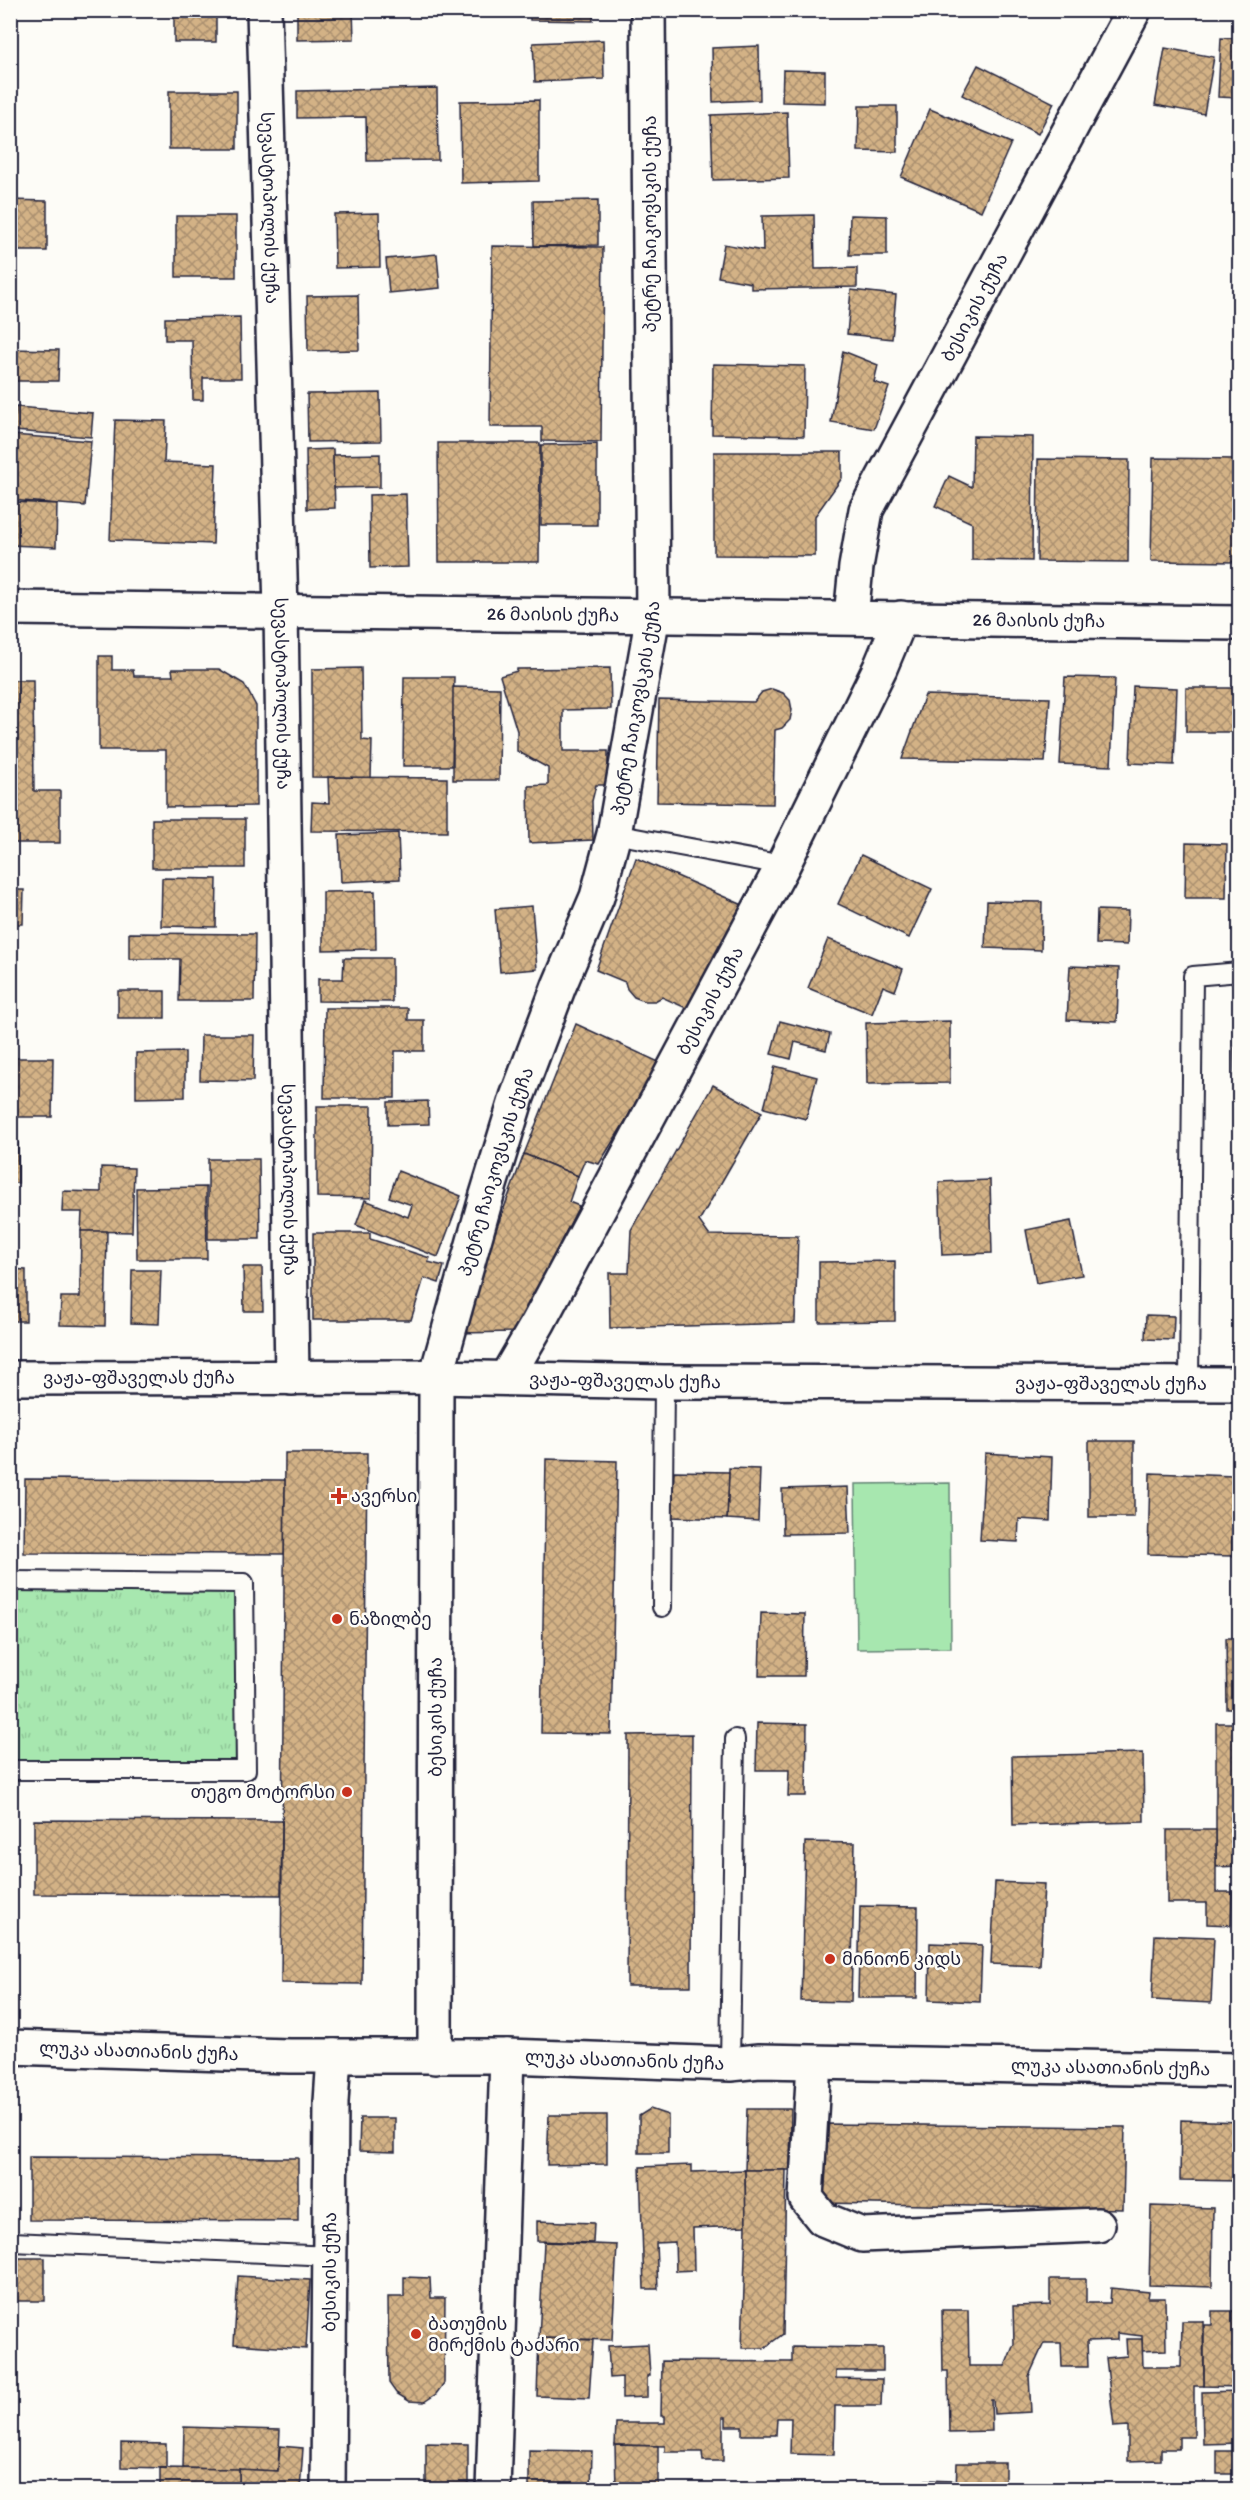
<svg xmlns="http://www.w3.org/2000/svg" width="1250" height="2500" font-family="Itim,'Noto Sans Georgian',sans-serif">
<defs>
<pattern id="grass-tufts" width="24" height="20" patternUnits="userSpaceOnUse" patternTransform="scale(1.5)"><rect width="24" height="20" fill="#a7e7af"/><path d="M3 7l-1-3M5 7V3M7 7l1-3M15 17l-1-3M17 17v-4M19 17l1-3" fill="none" stroke="#8fc697"/></pattern>
<pattern id="building-cross-hatch" width="8" height="8" patternUnits="userSpaceOnUse" patternTransform="scale(1.5)"><rect width="8" height="8" fill="#d3b286"/><path d="M0 0l8 8M0 8l8-8" fill="none" stroke="#ab906f"/></pattern>
</defs>
<rect width="100%" height="100%" fill="#fdfcf7"/>
<filter id="ink" filterUnits="userSpaceOnUse"><feTurbulence type="fractalNoise" baseFrequency=".0167" numOctaves="2"/><feDisplacementMap in="SourceGraphic" scale="12" xChannelSelector="R" yChannelSelector="G"/><feConvolveMatrix kernelMatrix="1 2 1 2 8 2 1 2 1" color-interpolation-filters="sRGB"/></filter>
<g filter="url(#ink)">
<polygon fill="url(#grass-tufts)" stroke="#648475" stroke-width="1.5" points="11,1581 244,1583 246,1770 11,1770"/>
<polygon fill="#a7e7af" stroke="#648475" stroke-width="1.5" points="950,1483 951,1648 857,1649 855,1484"/>
<g fill="url(#building-cross-hatch)" stroke="#22223b" stroke-width="1.5">
<rect x="174" y="10" width="42" height="32"/>
<polygon points="297,10 353,10 354,39 297,40"/>
<polygon points="530,10 593,10 593,21 530,20"/>
<polygon points="1221,38 1240,39 1240,98 1218,97"/>
<polygon points="603,40 604,79 535,82 533,43"/>
<polygon points="759,46 760,100 713,102 712,48"/>
<polygon points="1165,48 1214,57 1204,114 1155,105"/>
<polygon points="978,65 1054,103 1038,134 962,95"/>
<polygon points="783,70 825,71 825,103 782,102"/>
<polygon points="437,88 438,160 367,161 366,117 297,118 297,91"/>
<rect x="169" y="91" width="68" height="58"/>
<polygon points="539,100 539,181 461,183 460,101"/>
<polygon points="859,106 897,106 897,152 858,151"/>
<polygon points="930,109 1011,143 981,211 901,177"/>
<polygon points="787,112 789,178 713,180 711,115"/>
<polygon points="10,200 47,201 47,251 10,251"/>
<polygon points="598,200 598,245 534,246 533,201"/>
<polygon points="379,213 380,267 335,268 334,214"/>
<polygon points="814,215 815,269 857,268 857,287 751,289 751,283 718,277 724,244 763,251 762,216"/>
<polygon points="850,215 887,216 887,255 849,255"/>
<rect x="176" y="216" width="60" height="61"/>
<polygon points="492,246 603,247 601,442 542,441 542,427 490,427"/>
<polygon points="437,254 440,288 389,293 386,259"/>
<polygon points="851,290 896,295 892,339 847,334"/>
<polygon points="358,295 359,350 308,351 307,296"/>
<polygon points="240,317 241,378 203,378 203,400 193,400 192,340 165,340 165,318"/>
<polygon points="10,349 59,350 58,381 10,381"/>
<polygon points="843,351 878,365 874,382 889,387 874,429 831,422"/>
<polygon points="713,364 805,366 804,436 712,434"/>
<polygon points="380,393 381,441 308,442 307,394"/>
<polygon points="16,407 93,413 91,437 14,431"/>
<polygon points="115,420 166,421 164,462 216,464 213,544 110,540"/>
<polygon points="12,435 91,441 85,506 10,500"/>
<polygon points="973,436 1033,437 1032,561 972,560 972,523 935,506 949,476 972,487"/>
<polygon points="438,443 540,443 539,562 439,562"/>
<polygon points="597,444 597,525 541,525 541,445"/>
<polygon points="333,449 335,508 307,509 306,450"/>
<polygon points="714,452 842,452 842,478 815,516 815,556 714,555"/>
<polygon points="380,454 380,487 334,488 333,455"/>
<polygon points="1153,458 1237,459 1236,562 1151,561"/>
<polygon points="1038,459 1129,460 1128,562 1037,561"/>
<polygon points="406,494 408,567 370,568 369,495"/>
<polygon points="10,502 57,504 56,547 10,545"/>
<polygon points="99,656 112,656 112,670 133,670 134,676 173,676 172,669 219,669 244,684 256,706 256,806 166,807 166,750 99,750"/>
<polygon points="361,668 362,740 372,741 371,778 312,777 312,669"/>
<polygon points="610,668 611,709 563,710 563,751 608,751 608,785 596,785 592,801 593,840 529,843 528,786 548,785 548,768 517,751 517,731 500,676 517,671 517,669"/>
<polygon points="404,677 454,677 452,766 403,766"/>
<polygon points="1065,677 1115,678 1111,766 1060,764"/>
<polygon points="10,680 33,680 34,791 60,791 60,843 10,843"/>
<polygon points="1133,686 1177,688 1174,765 1130,763"/>
<polygon points="453,687 500,688 499,780 453,780"/>
<rect x="1186" y="688" width="54" height="44"/>
<polygon points="772,689 783,693 790,700 792,710 790,720 782,728 775,730 773,804 657,802 659,700 754,702 762,692"/>
<polygon points="925,695 1050,698 1045,762 902,759"/>
<polygon points="328,777 447,778 447,832 311,831 312,802 329,803"/>
<rect x="152" y="819" width="93" height="49"/>
<polygon points="398,833 400,879 341,882 339,835"/>
<polygon points="1186,843 1227,844 1226,898 1185,898"/>
<polygon points="861,855 932,889 909,938 838,904"/>
<polygon points="636,858 745,906 697,1013 662,997 655,1001 644,1001 634,997 627,989 625,982 596,970"/>
<polygon points="162,878 217,879 216,927 161,926"/>
<polygon points="10,890 24,890 23,924 10,924"/>
<polygon points="375,891 376,949 323,950 323,892"/>
<polygon points="987,901 1042,902 1041,950 985,948"/>
<polygon points="532,906 537,969 500,972 495,909"/>
<polygon points="1097,910 1128,911 1127,945 1096,944"/>
<polygon points="129,933 255,934 254,1001 179,1001 180,959 129,959"/>
<polygon points="828,939 903,969 895,991 883,986 872,1014 808,988"/>
<polygon points="344,958 392,958 392,1002 318,1001 318,979 343,979"/>
<polygon points="1070,966 1119,968 1117,1022 1067,1020"/>
<rect x="118" y="991" width="47" height="27"/>
<polygon points="10,1006 15,1006 14,1054 10,1053"/>
<polygon points="325,1008 408,1008 408,1020 424,1020 424,1051 395,1051 395,1098 324,1098"/>
<polygon points="1233,1012 1240,1012 1240,1297 1239,1297"/>
<polygon points="780,1021 830,1034 826,1050 795,1042 791,1059 771,1054"/>
<polygon points="950,1021 950,1083 867,1084 866,1023"/>
<polygon points="576,1024 661,1063 599,1164 585,1160 578,1176 524,1154"/>
<polygon points="201,1035 254,1035 253,1081 200,1080"/>
<polygon points="185,1052 185,1097 136,1098 136,1053"/>
<polygon points="10,1058 53,1058 52,1117 10,1117"/>
<polygon points="775,1066 817,1077 806,1119 764,1108"/>
<polygon points="713,1085 762,1112 699,1221 709,1235 798,1236 795,1323 610,1328 609,1273 629,1273 631,1230"/>
<polygon points="428,1101 429,1124 388,1125 388,1102"/>
<polygon points="317,1106 372,1106 371,1198 317,1197"/>
<rect x="10" y="1143" width="8" height="40"/>
<polygon points="524,1154 578,1176 569,1202 579,1206 515,1332 458,1333"/>
<polygon points="208,1159 259,1159 260,1239 208,1239"/>
<polygon points="101,1167 134,1168 132,1232 81,1231 82,1212 62,1212 63,1191 101,1192"/>
<polygon points="398,1171 461,1196 438,1257 356,1225 365,1200 408,1217 412,1205 389,1197"/>
<polygon points="990,1180 992,1253 942,1255 939,1182"/>
<polygon points="206,1187 207,1259 137,1259 136,1188"/>
<polygon points="1071,1221 1082,1275 1036,1283 1026,1230"/>
<polygon points="81,1231 107,1231 105,1326 60,1325 61,1297 80,1297"/>
<polygon points="313,1233 370,1233 370,1239 430,1258 428,1262 444,1266 439,1283 424,1278 411,1320 313,1320"/>
<polygon points="895,1261 895,1321 819,1322 819,1262"/>
<polygon points="243,1267 262,1267 263,1311 244,1311"/>
<polygon points="10,1269 26,1270 26,1321 10,1321"/>
<polygon points="132,1270 161,1270 159,1324 131,1323"/>
<polygon points="1146,1315 1174,1316 1173,1340 1145,1339"/>
<rect x="1089" y="1441" width="45" height="76"/>
<polygon points="285,1453 367,1453 362,1984 281,1983"/>
<polygon points="985,1453 1052,1457 1050,1521 1019,1519 1018,1542 980,1540"/>
<polygon points="546,1459 617,1461 611,1734 541,1733"/>
<polygon points="729,1468 760,1469 758,1521 727,1519"/>
<polygon points="674,1471 729,1472 727,1519 672,1517"/>
<polygon points="1150,1473 1234,1476 1232,1556 1148,1554"/>
<polygon points="25,1479 285,1480 284,1554 24,1553"/>
<polygon points="848,1487 850,1533 783,1534 782,1489"/>
<polygon points="761,1613 805,1614 804,1676 759,1676"/>
<polygon points="1226,1638 1240,1638 1240,1709 1227,1709"/>
<polygon points="757,1723 807,1724 806,1796 788,1796 789,1770 756,1770"/>
<polygon points="1216,1723 1240,1723 1240,1866 1216,1867"/>
<polygon points="692,1734 691,1986 627,1986 628,1735"/>
<polygon points="1143,1753 1144,1822 1013,1825 1012,1756"/>
<polygon points="34,1820 282,1821 281,1895 34,1894"/>
<polygon points="1167,1830 1216,1830 1216,1892 1232,1892 1231,1925 1207,1924 1207,1903 1167,1903"/>
<polygon points="805,1842 855,1843 851,2002 801,2001"/>
<polygon points="995,1882 1044,1884 1040,1966 991,1964"/>
<polygon points="860,1906 918,1907 917,1998 858,1998"/>
<polygon points="1155,1935 1214,1937 1211,2003 1152,2000"/>
<polygon points="930,1943 982,1945 980,2002 929,2000"/>
<polygon points="650,2109 668,2115 668,2153 639,2153 639,2116"/>
<polygon points="747,2109 791,2109 790,2170 745,2170"/>
<polygon points="549,2115 607,2115 607,2164 547,2165"/>
<polygon points="360,2118 395,2118 395,2152 359,2151"/>
<polygon points="1181,2120 1240,2122 1240,2181 1180,2180"/>
<polygon points="825,2124 1125,2127 1123,2209 824,2203"/>
<polygon points="29,2157 298,2158 298,2221 29,2220"/>
<polygon points="692,2165 692,2172 745,2170 746,2226 693,2228 694,2270 676,2271 675,2242 656,2243 658,2289 644,2289 640,2167"/>
<polygon points="745,2170 786,2170 783,2334 764,2348 742,2348 746,2226"/>
<polygon points="1151,2206 1213,2208 1212,2287 1149,2285"/>
<polygon points="537,2221 594,2223 593,2243 537,2241"/>
<polygon points="544,2242 617,2245 612,2340 539,2338"/>
<rect x="10" y="2258" width="35" height="43"/>
<polygon points="238,2276 310,2280 306,2349 234,2344"/>
<polygon points="404,2277 430,2278 431,2298 445,2298 444,2383 436,2394 424,2402 409,2401 396,2393 389,2383 388,2297 404,2297"/>
<polygon points="1050,2279 1086,2279 1086,2303 1110,2303 1111,2288 1149,2292 1148,2298 1165,2298 1166,2350 1142,2351 1142,2336 1117,2333 1117,2340 1087,2341 1088,2367 1062,2367 1061,2343 1044,2343 1029,2376 1031,2412 994,2414 993,2400 991,2400 992,2431 949,2432 948,2371 943,2371 942,2310 968,2310 969,2366 1005,2366 1014,2344 1013,2306 1050,2305"/>
<polygon points="1212,2311 1240,2311 1239,2387 1204,2386 1204,2325 1212,2325"/>
<polygon points="1182,2321 1203,2321 1204,2386 1194,2386 1194,2437 1179,2437 1179,2449 1161,2449 1161,2460 1128,2461 1128,2426 1114,2427 1106,2358 1127,2356 1126,2339 1142,2339 1143,2367 1181,2367"/>
<polygon points="539,2338 593,2340 589,2398 537,2396"/>
<polygon points="648,2344 650,2376 647,2376 647,2397 622,2398 622,2377 610,2378 608,2346"/>
<polygon points="792,2347 883,2348 883,2371 836,2371 836,2378 882,2379 881,2406 835,2406 834,2455 790,2454 791,2418 777,2418 776,2435 742,2435 742,2426 726,2426 726,2417 723,2417 723,2461 703,2461 702,2452 665,2452 665,2446 615,2445 616,2423 665,2423 665,2416 661,2416 662,2361 792,2362"/>
<polygon points="1240,2391 1240,2443 1203,2444 1202,2392"/>
<polygon points="184,2427 280,2430 278,2471 183,2468"/>
<polygon points="121,2443 166,2444 166,2468 121,2467"/>
<polygon points="426,2443 468,2444 468,2490 426,2490"/>
<polygon points="615,2445 658,2446 658,2490 616,2490"/>
<polygon points="280,2446 303,2448 300,2490 239,2490 239,2469 278,2471"/>
<polygon points="529,2450 592,2451 591,2490 529,2490"/>
<polygon points="1217,2451 1240,2451 1240,2490 1237,2490 1236,2474 1217,2474"/>
<polygon points="957,2463 1005,2463 1005,2490 956,2490"/>
<polygon points="160,2468 239,2469 239,2490 160,2490"/>
<polygon points="926,2480 953,2481 953,2490 926,2490"/>
<polygon points="737,2483 793,2485 793,2490 737,2490"/>
</g>
<g fill="none" stroke-linecap="round" stroke-linejoin="round">
<g stroke="#22223b" stroke-width="22">
<g id="lane">
<polyline points="614,834 783,865"/>
<polyline points="1189,1383 1193,976 1240,972"/>
<polyline points="10,1581 244,1583 246,1770 10,1770"/>
<polyline points="662,1607 664,1382"/>
<polyline points="730,2064 735,1739"/>
<polyline points="12,2242 331,2256"/>
</g>
</g>
<g stroke="#22223b" stroke-width="38">
<g id="street">
<path id="s1" d="M264,10L281,610L292,1378"/>
<path id="s2" d="M10,608L1240,623"/>
<path id="s3" d="M851,617L856,567L866,510L1134,10"/>
<path id="s4" d="M10,1378L436,1377L664,1382L1240,1384"/>
<path id="s5" d="M506,1378L538,1323L783,865L880,668L901,618"/>
<path id="s6" d="M435,2057L436,1377L486,1198L517,1097L559,986L597,897L614,834L653,615L648,10"/>
<polyline points="814,2063 806,2198 823,2219 862,2235 1098,2225"/>
<path id="s7" d="M328,2490L331,2102L334,2056"/>
<polyline points="493,2490 507,2056"/>
</g>
</g>
<g stroke="#22223b" stroke-width="38">
<g id="secondary">
<path id="s8" d="M10,2047L289,2056H507L730,2064L759,2061L1240,2070"/>
</g>
</g>
<use href="#lane" stroke="#fdfcf7" stroke-width="18"/>
<use href="#street" stroke="#fdfcf7" stroke-width="33"/>
<use href="#secondary" stroke="#fdfcf7" stroke-width="33"/>
</g>
</g>
<g fill="#c8321e" stroke="#fdfcf7" stroke-width="2">
<path d="M336 1487h6v6h6v6h-6v6h-6v-6h-6v-6h6z"/>
<circle cx="337" cy="1619" r="6"/>
<circle cx="347" cy="1792" r="6"/>
<circle cx="830" cy="1959" r="6"/>
<circle cx="416" cy="2334" r="6"/>
</g>
<g text-anchor="middle" stroke-width="5" stroke-linejoin="round" paint-order="stroke">
<g font-size="18" fill="#22223b" stroke="#fdfcf7">
<text dy="6" stroke="none"><textPath href="#s1" startOffset="198">სევასტოპოლის ქუჩა</textPath></text>
<text transform="translate(650 224) rotate(-90)" y="6">პეტრე ჩაიკოვსკის ქუჩა</text>
<text dy="6" stroke="none"><textPath href="#s3" startOffset="338">ბესიკის ქუჩა</textPath></text>
<text dy="6" stroke="none"><textPath href="#s2" startOffset="543">26 მაისის ქუჩა</textPath></text>
<text dy="6" stroke="none"><textPath href="#s2" startOffset="1029">26 მაისის ქუჩა</textPath></text>
<text dy="6" stroke="none"><textPath href="#s1" startOffset="684">სევასტოპოლის ქუჩა</textPath></text>
<text dy="6" stroke="none"><textPath href="#s6" startOffset="1380">პეტრე ჩაიკოვსკის ქუჩა</textPath></text>
<text dy="6" stroke="none"><textPath href="#s5" startOffset="429">ბესიკის ქუჩა</textPath></text>
<text dy="6" stroke="none"><textPath href="#s6" startOffset="894">პეტრე ჩაიკოვსკის ქუჩა</textPath></text>
<text dy="6" stroke="none"><textPath href="#s1" startOffset="1170">სევასტოპოლის ქუჩა</textPath></text>
<text dy="6" stroke="none"><textPath href="#s4" startOffset="129">ვაჟა-ფშაველას ქუჩა</textPath></text>
<text dy="6" stroke="none"><textPath href="#s4" startOffset="615">ვაჟა-ფშაველას ქუჩა</textPath></text>
<text dy="6" stroke="none"><textPath href="#s4" startOffset="1101">ვაჟა-ფშაველას ქუჩა</textPath></text>
<text dy="6" stroke="none"><textPath href="#s6" startOffset="340">ბესიკის ქუჩა</textPath></text>
<text dy="6" stroke="none"><textPath href="#s8" startOffset="129">ლუკა ასათიანის ქუჩა</textPath></text>
<text dy="6" stroke="none"><textPath href="#s8" startOffset="615">ლუკა ასათიანის ქუჩა</textPath></text>
<text dy="6" stroke="none"><textPath href="#s8" startOffset="1101">ლუკა ასათიანის ქუჩა</textPath></text>
<text dy="6" stroke="none"><textPath href="#s7" startOffset="218">ბესიკის ქუჩა</textPath></text>
</g>
<g font-size="18" fill="#22223b" stroke="#fdfcf7" text-anchor="start">
<text x="351" y="1502">ავერსი</text>
<text x="349" y="1625">ნაზილბე</text>
<text x="335" y="1798" text-anchor="end">თეგო მოტორსი</text>
<text x="842" y="1965">მინიონ კიდს</text>
<text x="428" y="2330">ბათუმის<tspan x="428" dy="21">მირქმის ტაძარი</tspan></text>
</g>
</g>
<rect width="1250" height="2500" fill="none" stroke="#fdfcf7" stroke-width="36"/>
<rect x="18" y="18" width="1214" height="2464" fill="none" stroke="#22223b" stroke-width="2" filter="url(#ink)"/>
</svg>
